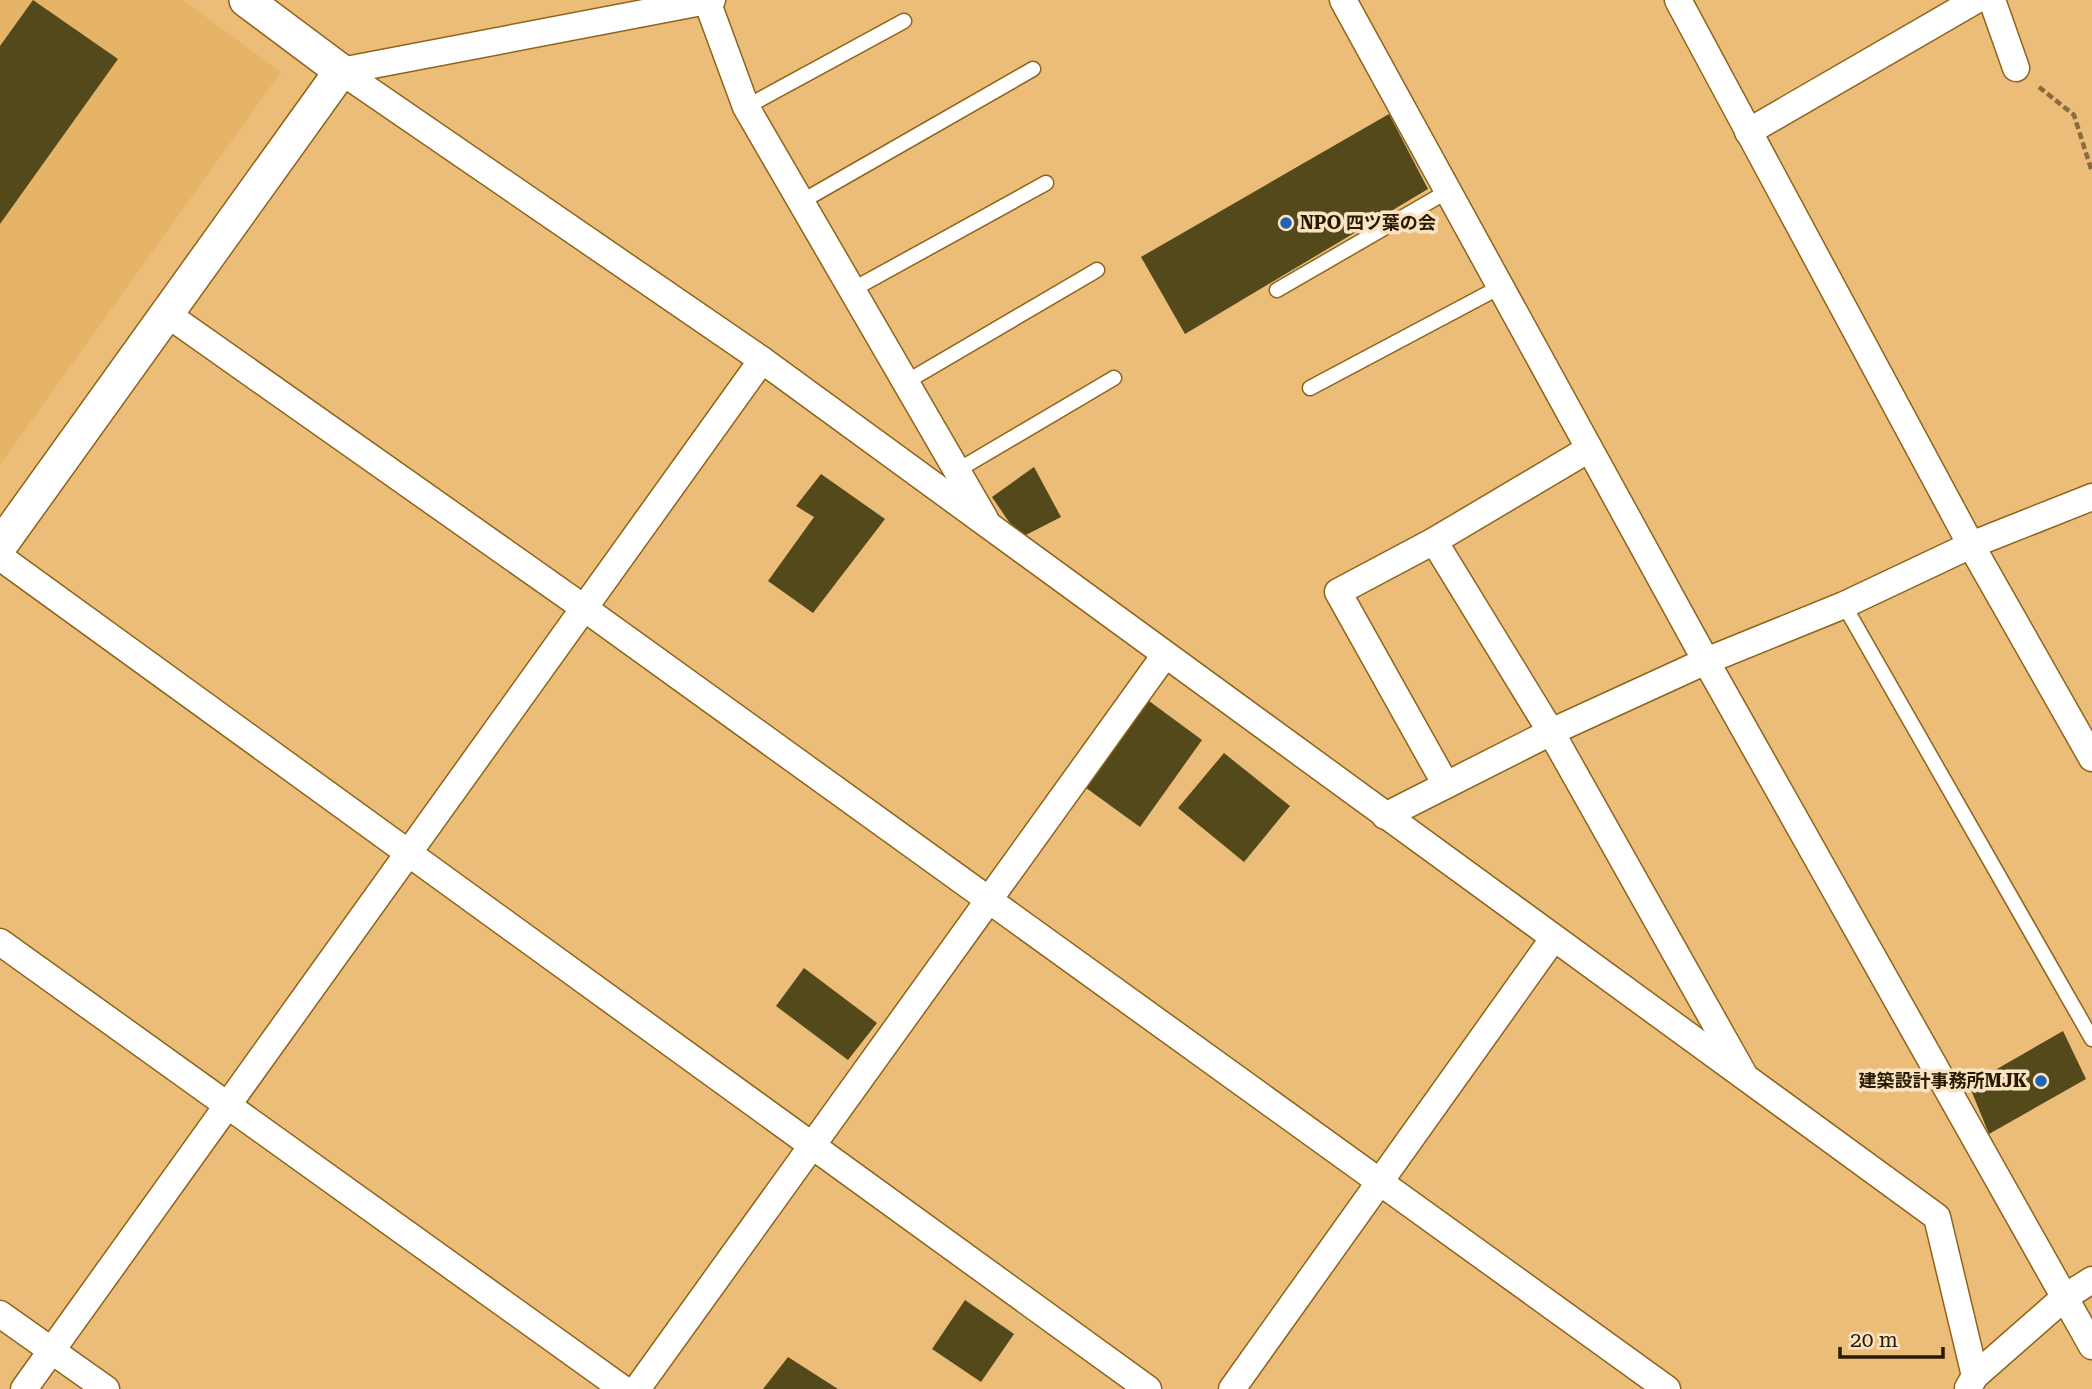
<svg xmlns="http://www.w3.org/2000/svg" width="2092" height="1389" font-family="'Roboto Serif','Noto Sans JP',serif">
<rect width="100%" height="100%" fill="#ebbd79"/>
<polygon fill="#e6b467" points="0,0 183,0 281,72 0,465"/>
<g fill="#53491b">
<polygon points="33,0 118,59 0,224 0,46"/>
<polygon points="1389,114 1428,189 1185,334 1141,257"/>
<polygon points="1034,467 1061,517 1020,538 992,497"/>
<polygon points="821,474 885,519 813,613 768,581 814,517 796,506"/>
<polygon points="1145,698 1202,740 1140,827 1082,785"/>
<polygon points="1224,753 1290,806 1244,862 1178,808"/>
<polygon points="804,968 877,1023 848,1060 776,1006"/>
<polygon points="2063,1031 2086,1079 1989,1134 1969,1085"/>
<polygon points="965,1300 1014,1334 981,1382 932,1349"/>
<polygon points="788,1357 838,1389 763,1389"/>
</g>
<g fill="none" stroke-linecap="round" stroke-linejoin="round">
<g stroke="#8e641b" stroke-width="17">
<g id="service">
<polyline points="746,107 904,21"/>
<polyline points="799,203 1033,69"/>
<polyline points="1277,290 1448,191"/>
<polyline points="850,291 1046,183"/>
<polyline points="906,382 1097,270"/>
<polyline points="1310,388 1500,287"/>
<polyline points="958,470 1114,378"/>
<polyline points="1844,605 2092,1039"/>
</g>
</g>
<g stroke="#8e641b" stroke-width="29">
<g id="minor">
<polyline points="1343,0 1706,661 2092,1346"/>
<polyline points="1678,0 1971,545 2092,758"/>
<polyline points="1992,0 2016,68"/>
<polyline points="707,1 746,107 985,519"/>
<polyline points="341,71 762,360 1937,1217 1975,1376"/>
<polyline points="341,71 712,0"/>
<polyline points="1748,132 1976,0"/>
<polyline points="167,314 584,608 1667,1389"/>
<polyline points="1434,541 1551,732 1743,1073"/>
<polyline points="0,557 1148,1389"/>
<polyline points="1446,785 1338,592 1434,541 1589,449"/>
<polyline points="1385,816 1551,732 1706,661 1844,605 1971,545 2092,497"/>
<polyline points="0,942 623,1389"/>
<polyline points="0,1314 106,1389"/>
<polyline points="1968,1388 1975,1376 2065,1297 2092,1280"/>
<polyline points="24,1389 762,360"/>
<polyline points="637,1389 1165,655"/>
<polyline points="1232,1389 1553,939"/>
</g>
</g>
<g stroke="#8e641b" stroke-width="36">
<polyline id="tertiary" points="0,546 341,71 246,0"/>
</g>
<polyline stroke="#8a6b3d" stroke-width="4.5" stroke-dasharray="7 3.5" stroke-linecap="butt" points="2039,87 2074,115 2092,172"/>
<use href="#service" stroke="#fff" stroke-width="14"/>
<use href="#minor" stroke="#fff" stroke-width="26"/>
<use href="#tertiary" stroke="#fff" stroke-width="33"/>
</g>
<g fill="#2463b4" stroke="#fae3c2" stroke-width="2.5">
<circle cx="1286" cy="223" r="7"/>
<circle cx="2041" cy="1081" r="7"/>
</g>
<g text-anchor="middle" stroke-width="7" stroke-linejoin="round" paint-order="stroke">
<g font-size="18" font-weight="bold" fill="#291800" stroke="#fae3c2" text-anchor="start">
<text x="1300" y="229">NPO 四ツ葉の会</text>
<text x="2027" y="1087" text-anchor="end">建築設計事務所MJK</text>
</g>
</g>
<path d="M1840 1347v10h103v-10" fill="none" stroke="#291800" stroke-width="3.5"/>
<text x="1850" y="1347" font-size="21" fill="#291800" stroke="#fae3c2" stroke-width="5" paint-order="stroke">20 m</text>
</svg>
